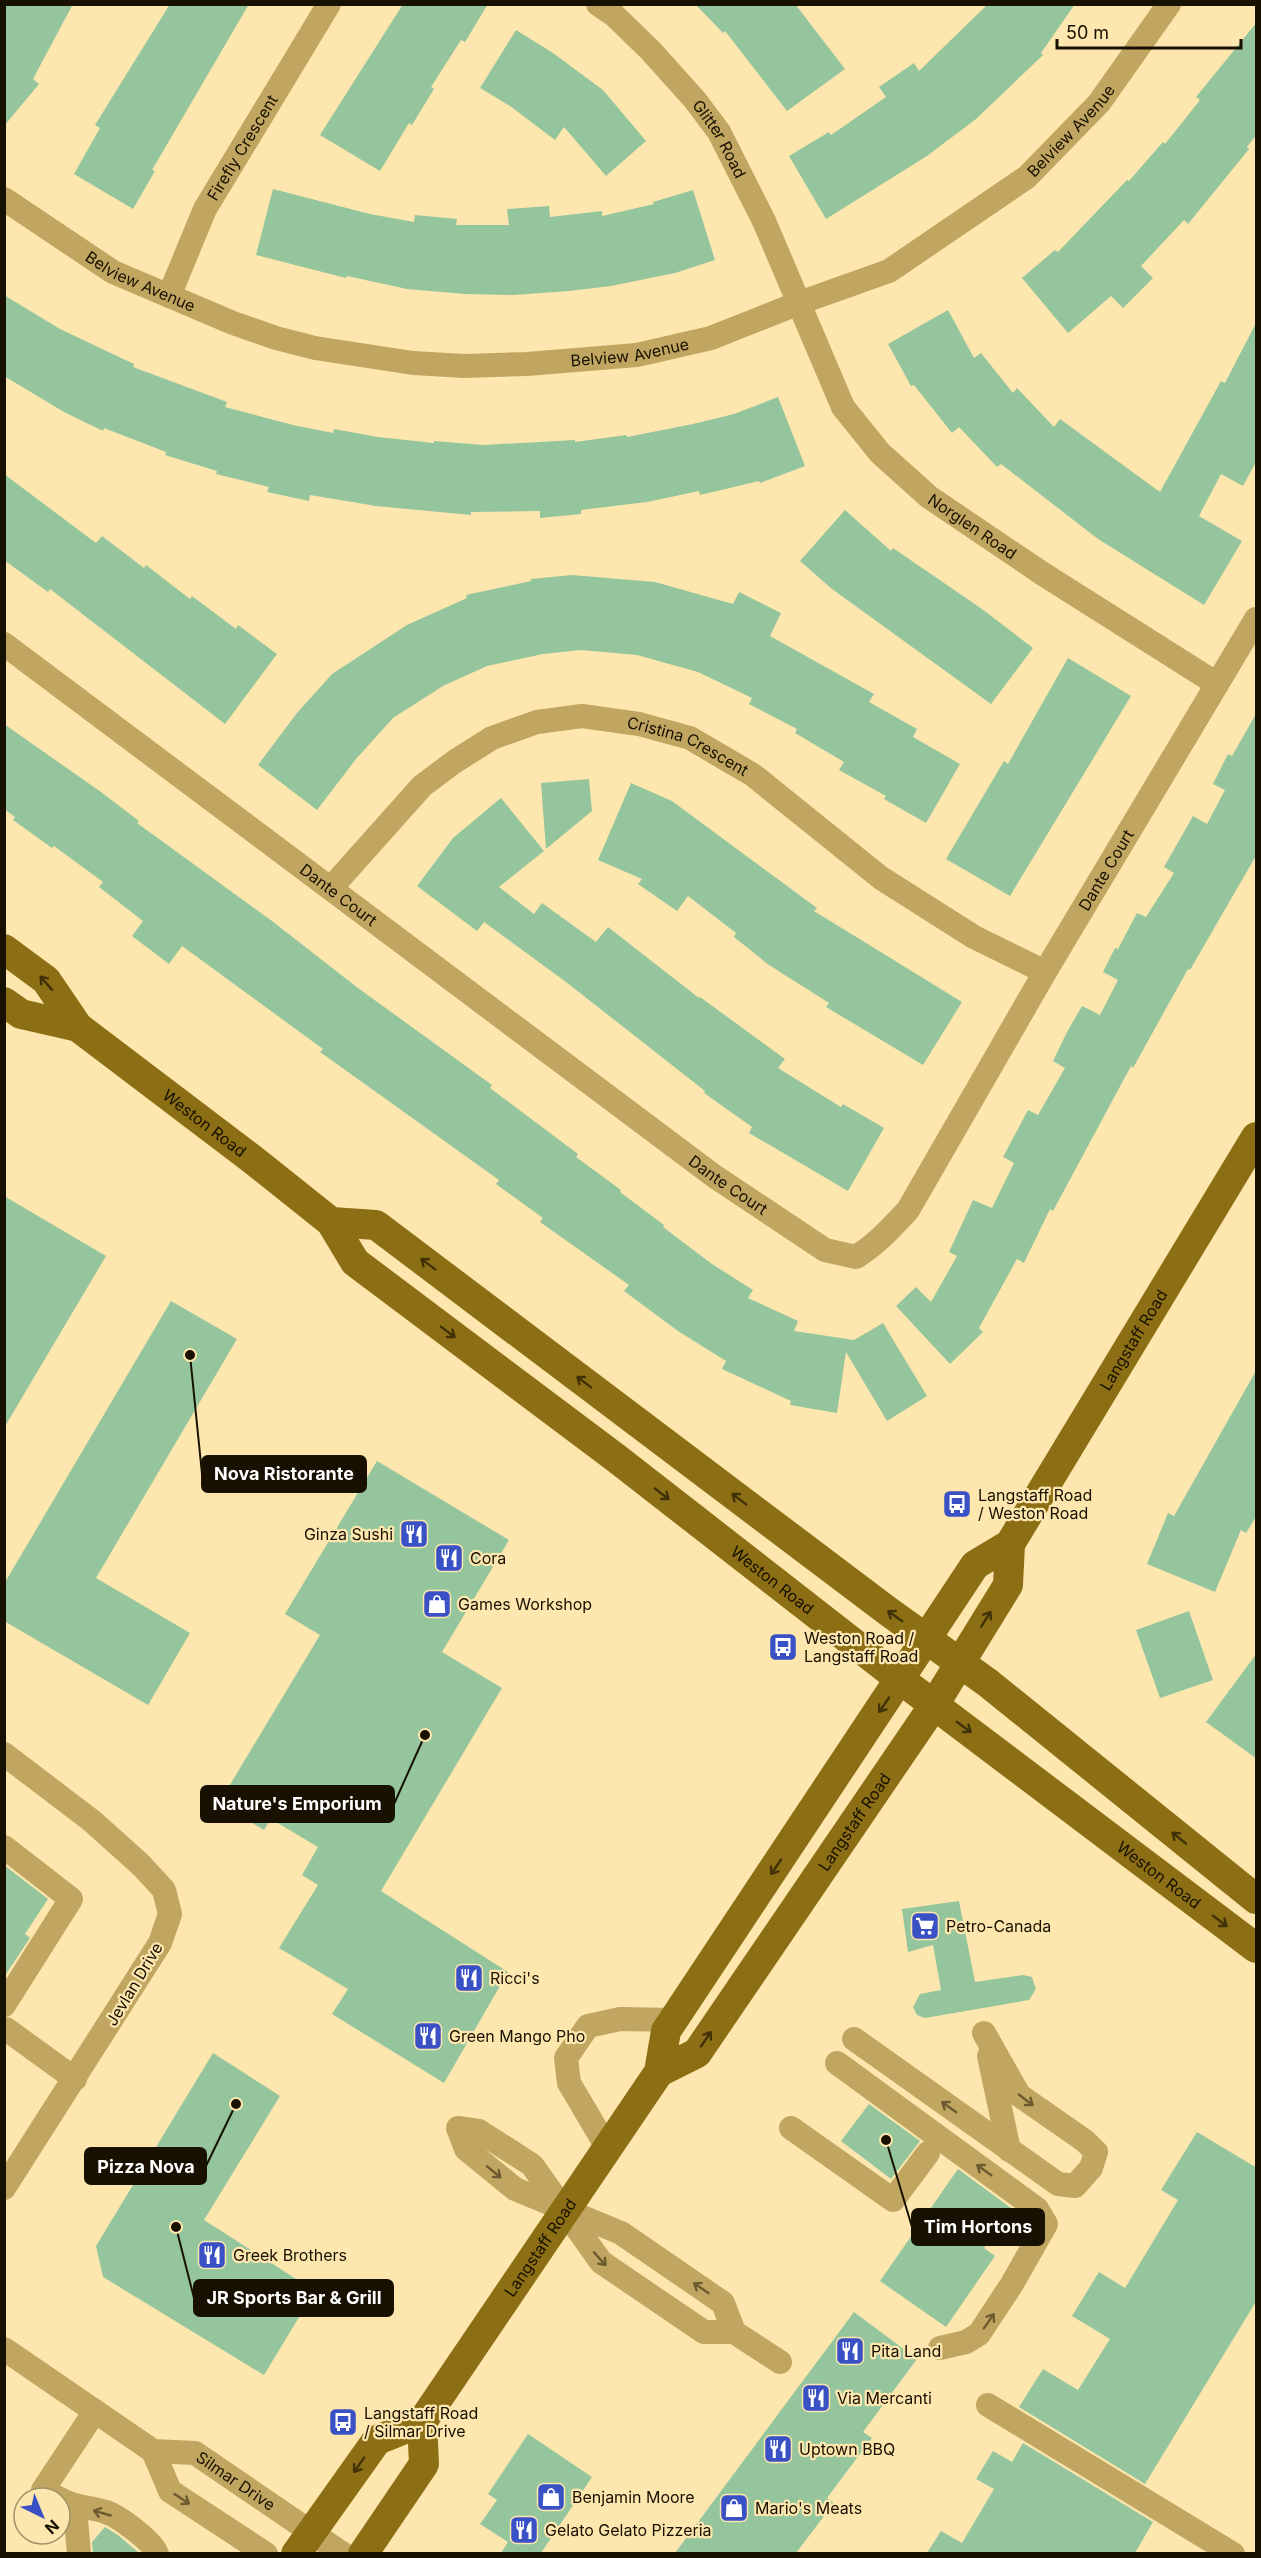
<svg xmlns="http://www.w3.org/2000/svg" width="1261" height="2558" font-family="Inter,sans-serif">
<rect width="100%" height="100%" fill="#fde7ae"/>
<g fill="#94c59c">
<polygon points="4,4 73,4 33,79 39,84 4,126"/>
<polygon points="170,4 249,4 152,170 155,171 133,209 74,174 100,128 95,125"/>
<polygon points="403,4 488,4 465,42 461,40 431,87 434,89 412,125 409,123 380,171 320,135"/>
<polygon points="695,4 795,4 845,69 787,111 725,31 723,33"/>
<polygon points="988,4 1075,4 1041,53 1043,55 976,119 927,156 826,219 789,156 829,132 831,135 886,97 879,87 914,63 919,71"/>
<polygon points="1257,22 1257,134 1247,147 1249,149 1188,224 1184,220 1141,266 1153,278 1123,308 1111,296 1068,333 1022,278 1055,250 1058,252 1127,180 1129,181 1163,142 1165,144 1200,100 1196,97"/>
<polygon points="516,30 553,53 603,90 646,141 606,176 564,127 555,140 510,106 480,88"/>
<polygon points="273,189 370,214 414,222 415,215 457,219 456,225 509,225 507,209 549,206 550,217 602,211 602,216 654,204 653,202 693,190 715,260 675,273 611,286 569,291 514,295 464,294 407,289 347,276 346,278 256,255"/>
<polygon points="4,295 60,329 134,364 133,367 227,402 225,407 293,425 333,433 334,429 378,437 434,443 434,441 484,445 575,440 575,442 626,435 627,437 693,424 734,414 778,397 805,466 760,483 759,481 700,495 699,491 647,502 581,510 581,514 540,518 540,511 471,512 471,515 376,506 310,495 309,501 267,492 269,487 216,474 217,471 165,455 166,452 104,428 103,431 64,412 4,376"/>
<polygon points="948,310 974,358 981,353 1013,393 1017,388 1054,427 1060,419 1160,492 1221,381 1225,383 1257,321 1257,460 1243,486 1221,474 1199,516 1242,541 1204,605 1098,539 1001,464 997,467 959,427 952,433 914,385 911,386 888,344"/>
<polygon points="4,474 96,543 102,536 144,568 146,565 190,599 192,596 236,629 238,625 277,654 225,724 50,589 48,592 4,560"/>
<polygon points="845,510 891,551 893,548 982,609 1033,648 991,704 832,589 800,561"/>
<polygon points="572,575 655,582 733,604 739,592 781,613 770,636 874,694 869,702 917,729 913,737 960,764 926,823 884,799 886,796 839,770 844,762 795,733 797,729 749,704 752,698 698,672 637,655 581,650 543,654 487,666 443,686 393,718 356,759 317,810 258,765 297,713 332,674 407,625 467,598 466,595 531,581 531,579"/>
<polygon points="1068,658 1131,696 1010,896 946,859 1004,761 1008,764"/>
<polygon points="1257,712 1257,854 1190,970 1188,969 1133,1068 1131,1066 1053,1211 1050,1209 1024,1263 1017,1259 979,1328 983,1332 950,1364 896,1306 916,1287 931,1302 957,1256 949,1252 973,1200 992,1208 1014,1163 1003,1157 1028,1110 1038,1115 1065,1068 1053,1061 1067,1032 1082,1006 1100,1015 1118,980 1103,972 1115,948 1118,949 1137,913 1146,917 1174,873 1164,867 1193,816 1207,824 1225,790 1213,784 1228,754 1232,756"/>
<polygon points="4,724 101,792 139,821 137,823 272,921 358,988 492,1085 490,1088 578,1154 576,1157 621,1190 620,1192 664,1225 663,1227 712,1264 753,1290 748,1298 798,1321 794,1331 854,1340 883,1323 927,1396 887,1421 846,1352 837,1413 790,1405 791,1401 722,1369 726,1361 678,1331 624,1291 629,1285 540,1222 543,1218 496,1184 499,1180 320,1052 323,1049 182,946 169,964 132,936 143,921 99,887 103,882 54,846 52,848 13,820 15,817 4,809"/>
<polygon points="589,779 592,811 546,849 541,783"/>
<polygon points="631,783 672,801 817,908 814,911 962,1002 923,1065 826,1007 829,1003 769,965 734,937 736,933 688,896 677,911 638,884 642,879 598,860"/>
<polygon points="501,798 544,851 499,887 534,914 542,903 596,942 608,927 699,998 700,997 785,1059 778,1068 841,1107 843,1104 884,1128 848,1191 749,1133 752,1127 704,1093 705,1091 566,982 484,922 477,931 417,886 453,838"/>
<polygon points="4,1196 106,1256 4,1428"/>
<polygon points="171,1301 237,1339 96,1578 190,1633 148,1705 4,1621 4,1584"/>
<polygon points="1257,1369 1257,1515 1246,1533 1241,1530 1215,1592 1147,1564 1168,1513 1174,1516"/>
<polygon points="377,1461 509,1540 442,1652 502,1688 381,1891 508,1972 444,2083 332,2014 348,1989 279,1948 318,1885 302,1875 318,1847 271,1819 264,1830 219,1803 320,1635 285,1614"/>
<polygon points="1189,1611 1213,1680 1160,1698 1136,1630"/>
<polygon points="1257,1653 1257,1759 1206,1722"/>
<polygon points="4,1865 48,1899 25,1934 30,1938 4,1977"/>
<polygon points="959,1901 975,1982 1023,1975 1032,1977 1036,1989 1029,2000 925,2018 917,2015 913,2007 920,1994 941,1990 933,1945 908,1952 902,1909"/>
<polygon points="213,2053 280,2096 204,2220 315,2291 264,2375 103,2277 96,2246"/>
<polygon points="869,2104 920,2141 891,2179 841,2141"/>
<polygon points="1197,2132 1257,2168 1257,2300 1145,2484 1019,2407 1043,2369 1078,2390 1110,2339 1072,2316 1099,2272 1125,2288 1178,2200 1161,2190"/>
<polygon points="958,2169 1011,2208 984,2248 995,2256 946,2327 880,2281"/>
<polygon points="854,2312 917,2359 863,2432 872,2438 827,2498 834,2503 796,2553 675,2553"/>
<polygon points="528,2434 592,2477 541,2553 501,2553 508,2542 480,2524 497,2500 488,2494"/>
<polygon points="1023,2443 1153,2522 1135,2553 927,2553 941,2531 962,2543 994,2489 976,2479 993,2451 1012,2462"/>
<polygon points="105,2527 118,2535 139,2553 93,2553 92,2542"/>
</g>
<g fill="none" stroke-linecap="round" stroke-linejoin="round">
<g stroke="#c0a660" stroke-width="24">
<path id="s1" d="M598,4L614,15L651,51L695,100L719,132L764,221L843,407L880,453L929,497L1043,574L1217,684"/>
<path id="s2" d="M4,199L113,272L233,323L276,338L315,348L413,363L465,366L527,364L637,355L711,338L799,303L889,271L1027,177L1099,103L1169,4"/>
<path id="s3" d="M169,296L205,209L329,4"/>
<path id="s4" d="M4,644L714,1176L825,1250L856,1257C877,1244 891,1228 908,1210L1045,972L1256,619"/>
<path id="s5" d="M331,888L422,786L454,762L492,738L537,722L582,716L639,724L690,738L753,775L881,878L974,937L1045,972"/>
<polyline points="4,1754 92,1821 141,1865 164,1890 170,1914 160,1943 4,2188"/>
<polyline points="4,1847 71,1899 4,2005"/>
<polyline points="6,2029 75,2079"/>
<polyline points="854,2039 1058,2184 1075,2186 1091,2168 1096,2152 1085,2141 1019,2095 984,2033"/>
<polyline points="989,2056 1009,2150"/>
<polyline points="837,2063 1037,2209 1046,2224 1012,2284 979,2334 966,2342 940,2348"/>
<polyline points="791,2128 893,2200 928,2153"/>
<polyline points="608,2149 569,2083 566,2058 588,2026 620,2019 674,2020"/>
<polyline points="734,2332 723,2303 621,2233 515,2189 466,2149 458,2128 479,2131 532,2165 601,2262 704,2332 734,2332 780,2362"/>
<path id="s6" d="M4,2349L153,2451L195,2453L343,2554"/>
<polyline points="988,2405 1233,2554"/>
<polyline points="153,2451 170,2491 266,2554"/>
<polyline points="58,2498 43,2490 95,2411"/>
<path d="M60,2499C78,2509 88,2506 106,2512C118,2516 153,2541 157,2554"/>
<polyline points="75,2507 79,2554"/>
</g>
<g stroke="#8c6f14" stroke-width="30">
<path id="s7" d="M4,949L46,980L78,1027L252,1159L331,1222L355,1262L616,1458L901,1680L1256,1948"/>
<polyline points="4,1002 21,1014 78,1027"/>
<polyline points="331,1222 376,1225 889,1612 988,1683 1256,1899"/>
<path id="s8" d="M659,2072L697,2053L934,1705L1008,1585L1010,1544"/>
<path id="s9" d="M296,2554L377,2440L422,2422L659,2072L666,2031L975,1565L1010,1544L1256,1137"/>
<polyline points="363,2554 424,2464 422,2422"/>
</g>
</g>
<defs><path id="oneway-shaft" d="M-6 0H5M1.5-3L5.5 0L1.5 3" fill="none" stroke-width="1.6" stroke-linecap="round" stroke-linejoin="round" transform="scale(1.5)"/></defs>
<g stroke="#413107">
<use href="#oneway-shaft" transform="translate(46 983) rotate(-131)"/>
<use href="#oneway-shaft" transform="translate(428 1264) rotate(-143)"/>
<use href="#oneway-shaft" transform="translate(448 1332) rotate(37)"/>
<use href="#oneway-shaft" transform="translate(584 1382) rotate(-143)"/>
<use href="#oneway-shaft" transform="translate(662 1494) rotate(38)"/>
<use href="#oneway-shaft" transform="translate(739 1499) rotate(-143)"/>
<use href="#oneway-shaft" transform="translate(895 1616) rotate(-145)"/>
<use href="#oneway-shaft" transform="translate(986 1619) rotate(-58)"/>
<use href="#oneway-shaft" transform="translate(884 1705) rotate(124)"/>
<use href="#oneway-shaft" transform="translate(964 1727) rotate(36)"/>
<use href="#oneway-shaft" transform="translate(1179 1838) rotate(-141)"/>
<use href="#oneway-shaft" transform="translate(776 1867) rotate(124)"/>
<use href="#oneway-shaft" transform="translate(1220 1921) rotate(37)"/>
<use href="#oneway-shaft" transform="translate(706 2039) rotate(-56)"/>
<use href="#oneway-shaft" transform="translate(359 2465) rotate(125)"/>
</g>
<g stroke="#6c5b30">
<use href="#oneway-shaft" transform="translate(1026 2100) rotate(38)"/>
<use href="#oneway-shaft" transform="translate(949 2107) rotate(-145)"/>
<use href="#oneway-shaft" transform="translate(984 2170) rotate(-144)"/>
<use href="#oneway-shaft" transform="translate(494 2172) rotate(39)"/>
<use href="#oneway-shaft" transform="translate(600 2259) rotate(48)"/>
<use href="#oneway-shaft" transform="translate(701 2288) rotate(-146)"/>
<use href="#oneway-shaft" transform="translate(989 2321) rotate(-55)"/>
<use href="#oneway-shaft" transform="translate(182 2499) rotate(33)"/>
<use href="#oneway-shaft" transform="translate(102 2513) rotate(-164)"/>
</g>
<defs>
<g id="bus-square" transform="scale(1.5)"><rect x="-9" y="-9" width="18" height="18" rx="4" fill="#3951c4" stroke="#fde7ae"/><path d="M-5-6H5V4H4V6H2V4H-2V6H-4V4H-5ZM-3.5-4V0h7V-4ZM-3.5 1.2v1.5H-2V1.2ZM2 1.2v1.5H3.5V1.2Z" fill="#fff"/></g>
<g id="restaurant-square" transform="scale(1.5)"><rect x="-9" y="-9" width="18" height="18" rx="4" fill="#3951c4" stroke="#fde7ae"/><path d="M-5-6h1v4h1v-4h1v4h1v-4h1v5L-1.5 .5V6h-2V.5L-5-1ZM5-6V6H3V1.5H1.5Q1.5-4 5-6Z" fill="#fff"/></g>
<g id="shop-square" transform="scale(1.5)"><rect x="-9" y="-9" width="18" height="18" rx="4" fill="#3951c4" stroke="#fde7ae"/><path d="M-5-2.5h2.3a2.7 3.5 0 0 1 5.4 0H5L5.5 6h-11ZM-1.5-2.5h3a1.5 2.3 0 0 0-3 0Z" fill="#fff"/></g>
<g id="supermarket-square" transform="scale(1.5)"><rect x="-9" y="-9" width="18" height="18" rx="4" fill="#3951c4" stroke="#fde7ae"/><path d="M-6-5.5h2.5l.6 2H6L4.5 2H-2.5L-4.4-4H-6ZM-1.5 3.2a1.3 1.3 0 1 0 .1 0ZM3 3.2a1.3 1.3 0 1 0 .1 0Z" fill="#fff"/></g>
</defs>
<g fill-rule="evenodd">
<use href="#bus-square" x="957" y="1504"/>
<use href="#restaurant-square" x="414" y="1534"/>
<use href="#restaurant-square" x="449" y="1558"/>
<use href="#shop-square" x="437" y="1604"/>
<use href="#bus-square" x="783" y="1647"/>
<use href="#supermarket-square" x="925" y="1926"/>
<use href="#restaurant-square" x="469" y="1978"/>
<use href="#restaurant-square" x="428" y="2036"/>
<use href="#restaurant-square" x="212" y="2255"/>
<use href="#restaurant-square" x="850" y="2351"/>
<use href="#restaurant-square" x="816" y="2398"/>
<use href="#bus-square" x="343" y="2422"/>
<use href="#restaurant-square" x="778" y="2449"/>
<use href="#shop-square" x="551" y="2497"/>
<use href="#shop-square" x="734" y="2508"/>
<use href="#restaurant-square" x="524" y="2530"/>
</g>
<g text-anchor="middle" stroke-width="4.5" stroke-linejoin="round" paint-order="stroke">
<g font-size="16" fill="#181000" stroke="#fde7ae">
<text dy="6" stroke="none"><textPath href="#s2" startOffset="1168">Belview Avenue</textPath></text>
<text dy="6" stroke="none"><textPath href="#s1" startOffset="183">Glitter Road</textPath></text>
<text dy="6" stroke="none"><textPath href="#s3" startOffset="166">Firefly Crescent</textPath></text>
<text dy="6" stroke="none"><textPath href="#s2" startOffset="160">Belview Avenue</textPath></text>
<text dy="6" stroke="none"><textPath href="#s2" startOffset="664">Belview Avenue</textPath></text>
<text dy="6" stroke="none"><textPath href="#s1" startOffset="656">Norglen Road</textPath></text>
<text dy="6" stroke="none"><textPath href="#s5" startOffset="426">Cristina Crescent</textPath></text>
<text dy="6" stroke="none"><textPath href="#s4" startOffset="1516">Dante Court</textPath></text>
<text dy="6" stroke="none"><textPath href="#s4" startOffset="418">Dante Court</textPath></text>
<text dy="6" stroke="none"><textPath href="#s7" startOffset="268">Weston Road</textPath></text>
<text dy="6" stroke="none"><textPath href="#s4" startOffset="904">Dante Court</textPath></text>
<text dy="6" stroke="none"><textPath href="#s9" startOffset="1491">Langstaff Road</textPath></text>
<text dy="6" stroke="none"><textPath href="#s7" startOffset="1000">Weston Road</textPath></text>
<text dy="6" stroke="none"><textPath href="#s8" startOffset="322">Langstaff Road</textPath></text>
<text dy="6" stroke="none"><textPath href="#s7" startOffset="1486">Weston Road</textPath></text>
<text transform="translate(134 1984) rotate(-59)" y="6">Jevlan Drive</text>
<text dy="6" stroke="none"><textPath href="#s9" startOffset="399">Langstaff Road</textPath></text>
<text dy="6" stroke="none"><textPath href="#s6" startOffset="272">Silmar Drive</textPath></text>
</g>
<g font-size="16" fill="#181000" stroke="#fde7ae" text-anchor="start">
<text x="978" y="1501">Langstaff Road<tspan x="978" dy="18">/ Weston Road</tspan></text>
<text x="393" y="1540" text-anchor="end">Ginza Sushi</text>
<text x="470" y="1564">Cora</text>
<text x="458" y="1610">Games Workshop</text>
<text x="804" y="1644">Weston Road /<tspan x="804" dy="18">Langstaff Road</tspan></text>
<text x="946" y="1932">Petro-Canada</text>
<text x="490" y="1984">Ricci's</text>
<text x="449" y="2042">Green Mango Pho</text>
<text x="233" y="2261">Greek Brothers</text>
<text x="871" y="2357">Pita Land</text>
<text x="837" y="2404">Via Mercanti</text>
<text x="364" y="2419">Langstaff Road<tspan x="364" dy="18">/ Silmar Drive</tspan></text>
<text x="799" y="2455">Uptown BBQ</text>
<text x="572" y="2503">Benjamin Moore</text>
<text x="755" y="2514">Mario's Meats</text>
<text x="545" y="2536">Gelato Gelato Pizzeria</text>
</g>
</g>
<path fill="none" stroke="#181000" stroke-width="2" d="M190 1355L202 1474M425 1735L394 1804M236 2104L206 2166M886 2140L912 2227M176 2227L194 2298"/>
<g fill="#181000" stroke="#fde7ae" stroke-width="2">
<circle cx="190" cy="1355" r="6"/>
<circle cx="425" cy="1735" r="6"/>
<circle cx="236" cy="2104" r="6"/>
<circle cx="886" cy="2140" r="6"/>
<circle cx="176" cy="2227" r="6"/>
</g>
<g fill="#181000" stroke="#181000" stroke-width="2">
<rect x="202" y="1456" width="164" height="36" rx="6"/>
<rect x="201" y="1786" width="193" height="36" rx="6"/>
<rect x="85" y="2148" width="121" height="36" rx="6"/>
<rect x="912" y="2209" width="132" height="36" rx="6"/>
<rect x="194" y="2280" width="199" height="36" rx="6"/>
</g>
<g font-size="18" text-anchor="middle" font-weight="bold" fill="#fff">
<text x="284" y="1480">Nova Ristorante</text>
<text x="297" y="1810">Nature's Emporium</text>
<text x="146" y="2173">Pizza Nova</text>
<text x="978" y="2233">Tim Hortons</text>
<text x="294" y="2304">JR Sports Bar &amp; Grill</text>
</g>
<rect width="1261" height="2558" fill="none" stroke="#181000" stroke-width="12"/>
<g transform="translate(42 2516) rotate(137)"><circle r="28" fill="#fde7ae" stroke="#a19168" stroke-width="1.5"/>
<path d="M0-4.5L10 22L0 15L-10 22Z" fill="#3951c4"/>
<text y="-9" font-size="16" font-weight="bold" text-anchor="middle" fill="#181000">N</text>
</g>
<path d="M1057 39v9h184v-9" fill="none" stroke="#181000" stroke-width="3"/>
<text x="1066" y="39" font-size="18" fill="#181000" stroke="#fde7ae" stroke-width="4.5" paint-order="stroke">50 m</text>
</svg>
